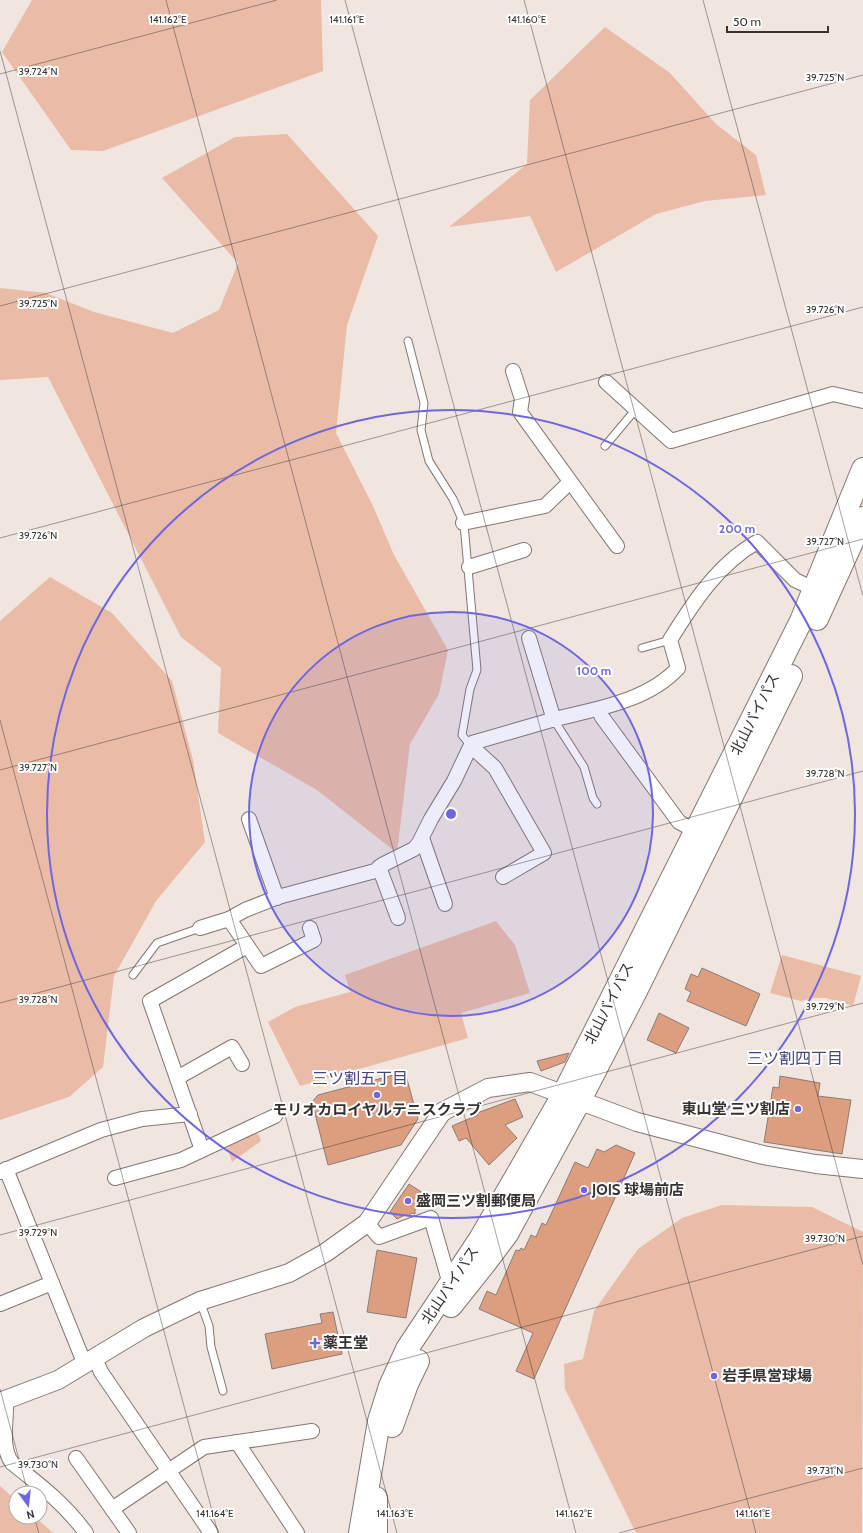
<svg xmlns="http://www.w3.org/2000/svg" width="863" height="1533" font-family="Cabin,'Noto Sans JP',sans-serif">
<rect width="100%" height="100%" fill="#f0e5df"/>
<g fill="#eabca7">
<polygon points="32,0 321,0 323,71 103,151 71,150 2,52"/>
<polygon points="605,27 670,73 716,124 756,155 766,195 705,201 656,214 556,272 530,216 449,227 527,164 530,100"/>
<polygon points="287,134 378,236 347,325 336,433 373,506 394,555 448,650 439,694 410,744 397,853 317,790 218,733 221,668 181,637 48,377 0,380 0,288 46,293 94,312 173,333 219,310 238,263 162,178 235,137"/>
<polygon points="50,577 112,613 172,681 193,760 205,842 156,901 114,976 103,1067 69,1097 0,1120 0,621"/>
<polygon points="496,921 515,945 530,993 461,1013 468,1038 300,1086 268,1022 295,1007 350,992 345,975"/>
<polygon points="782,955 861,976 853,1006 826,998 813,998 801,1001 770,993"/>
<polygon points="255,1133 259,1135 261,1141 232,1162 227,1147"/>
<polygon points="722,1205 812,1207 863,1232 862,1533 636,1533 565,1389 564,1364 583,1359 594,1311 638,1249 682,1218"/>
<polygon points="0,1486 16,1500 16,1517 35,1517 53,1533 0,1533"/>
</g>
<g fill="#dd9d7f" stroke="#887e79">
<polygon points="702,968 760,994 746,1026 687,1001 691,992 685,989 691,974 698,977"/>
<polygon points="659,1013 689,1028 676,1053 647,1040"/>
<polygon points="569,1053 565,1062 541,1071 537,1061"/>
<polygon points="405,1072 418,1119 401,1145 328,1165 312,1102 318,1095"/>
<polygon points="780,1076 820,1083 818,1096 851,1100 842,1154 764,1142 773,1087 779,1088"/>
<polygon points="515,1099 523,1117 505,1125 517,1138 489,1165 466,1138 459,1141 452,1126 478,1115 477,1113"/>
<polygon points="616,1145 635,1153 534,1379 516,1371 533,1333 479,1309 487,1291 496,1295 516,1250 519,1251 521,1248 524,1250 531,1235 536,1237 542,1223 546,1225 575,1162 588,1168 597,1149 604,1152"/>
<polygon points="409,1184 423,1193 421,1196 424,1207 415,1209 415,1214 411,1213 409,1216 405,1215 397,1219 390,1212"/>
<polygon points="377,1250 417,1258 406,1318 367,1312"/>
<polygon points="333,1312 342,1354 272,1369 265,1334 322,1323 320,1314"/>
</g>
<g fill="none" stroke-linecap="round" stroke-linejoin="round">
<g stroke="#827873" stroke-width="9">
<g id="service">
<polyline points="408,341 424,403 421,430 429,461 453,499 464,524 477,670 470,689 462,735 471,746"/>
<polyline points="605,446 636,409"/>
<polyline points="642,648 670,640"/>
<polyline points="554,720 584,767 593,798 597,804"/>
<polyline points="133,975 157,943 200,928"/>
<polyline points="200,1301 209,1326 211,1347 223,1391"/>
</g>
</g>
<g stroke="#827873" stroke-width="16">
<g id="minor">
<polyline points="513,371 522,399 520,412 617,546"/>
<polyline points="606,382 671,441 833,394 863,401"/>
<polyline points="463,523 545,506 570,482"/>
<polyline points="469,567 524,550"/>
<polyline points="529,638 554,720"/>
<polyline points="598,709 602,717 679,822 695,831"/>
<polyline points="471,746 495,768 544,853 503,877"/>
<polyline points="249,819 277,898"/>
<polyline points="422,838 445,904"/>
<polyline points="379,867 398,918"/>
<polyline points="229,919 261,966 314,940 310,928"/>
<path d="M200,928L229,919L245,910L278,897L375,871L382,865L414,849L419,843L431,819L454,781L472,743C500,735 527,727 555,719C596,709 648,701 678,668L670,640C693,603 718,564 757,542L795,580L814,589"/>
<polyline points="177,1078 232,1047 242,1064"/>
<polyline points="202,1150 150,1001 247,946"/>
<polyline points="6,1169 81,1355 86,1363"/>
<polyline points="0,1172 101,1130 142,1119 190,1114"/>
<polyline points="115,1178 181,1160 275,1116"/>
<polyline points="367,1223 379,1237 431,1218 450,1284"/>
<polyline points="0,1304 52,1283"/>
<polyline points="95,1358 101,1372 211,1533"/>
<path d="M6,1401C7,1420 0,1447 12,1463C40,1485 64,1503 86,1533"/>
<polyline points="237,1442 297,1533"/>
<polyline points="76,1458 129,1533"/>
<polyline points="112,1509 204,1447 312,1431"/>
</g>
</g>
<g stroke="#827873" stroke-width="20">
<polyline id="tertiary" points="0,1402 58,1380 144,1328 200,1301 289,1273 325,1253 367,1223 442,1112 488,1088 530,1082 637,1122 763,1155 816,1164 863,1169"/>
</g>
<g stroke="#827873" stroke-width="24">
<g id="trunk">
<polyline points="817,619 863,518"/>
<polyline points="451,1306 486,1262 507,1234 579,1102 636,991 791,676"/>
<polyline points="392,1426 407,1384 418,1361"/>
<polyline points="360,1533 379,1421 390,1386 407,1349 480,1239 563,1095 801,621 863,469"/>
<polyline points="376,1533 376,1498"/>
</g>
</g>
<use href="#service" stroke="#fff" stroke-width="7"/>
<use href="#minor" stroke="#fff" stroke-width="14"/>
<use href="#tertiary" stroke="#fff" stroke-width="18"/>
<use href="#trunk" stroke="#fff" stroke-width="22"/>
</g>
<path fill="none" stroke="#373230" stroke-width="1" stroke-opacity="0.45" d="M166,0L576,1533M345,0L756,1533M524,0L863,1265M703,0L863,596M0,51L397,1533M0,74L277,0M0,306L863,75M0,538L863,307M0,720L218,1533M0,770L863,539M0,1003L863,771M0,1235L863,1003M0,1389L28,1493M0,1467L863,1236M34,1517L39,1533M619,1533L863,1468"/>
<circle cx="451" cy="814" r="202" fill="#6f66e1" fill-opacity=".12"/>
<g fill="none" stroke="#6f66e1" stroke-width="2">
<circle cx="451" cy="814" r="202"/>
<circle cx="451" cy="814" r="404"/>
</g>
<g fill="#6f66e1" stroke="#fff" stroke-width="1.5">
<circle cx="377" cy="1095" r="4"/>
<circle cx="798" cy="1109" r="4"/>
<circle cx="584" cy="1190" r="4"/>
<circle cx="408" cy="1201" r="4"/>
<path d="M313 1337h4v4h4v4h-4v4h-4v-4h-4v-4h4z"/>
<circle cx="714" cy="1376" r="4"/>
</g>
<g text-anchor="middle" stroke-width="4" stroke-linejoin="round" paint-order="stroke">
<g font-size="15" fill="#373230" stroke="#fff">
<text transform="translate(755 714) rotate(-63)" y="5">北山バイパス</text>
<text transform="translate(609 1003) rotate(-63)" y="5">北山バイパス</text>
<text transform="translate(450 1285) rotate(-56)" y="5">北山バイパス</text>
</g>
<g font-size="15" font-weight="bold" fill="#373230" stroke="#fff" text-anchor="start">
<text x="790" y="1114" text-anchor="end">東山堂 三ツ割店</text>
<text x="377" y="1115" text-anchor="middle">モリオカロイヤルテニスクラブ</text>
<text x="592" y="1195">JOIS 球場前店</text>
<text x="416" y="1206">盛岡三ツ割郵便局</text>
<text x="323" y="1348">薬王堂</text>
<text x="722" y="1381">岩手県営球場</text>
</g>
<g font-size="16" fill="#464481" stroke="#fff">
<text x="795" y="1064">三ツ割四丁目</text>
<text x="360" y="1084">三ツ割五丁目</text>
</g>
</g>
<g font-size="10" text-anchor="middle" fill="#373230" stroke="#fff" stroke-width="4" stroke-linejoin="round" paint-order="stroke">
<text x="168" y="23">141.162°E</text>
<text x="347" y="23">141.161°E</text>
<text x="527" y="23">141.160°E</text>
<text x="38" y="75">39.724°N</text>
<text x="825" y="81">39.725°N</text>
<text x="38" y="307">39.725°N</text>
<text x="825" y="313">39.726°N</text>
<text x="38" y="539">39.726°N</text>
<text x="825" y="545">39.727°N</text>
<text x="38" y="771">39.727°N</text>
<text x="825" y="777">39.728°N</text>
<text x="38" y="1003">39.728°N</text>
<text x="825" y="1010">39.729°N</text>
<text x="38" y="1236">39.729°N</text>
<text x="825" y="1242">39.730°N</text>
<text x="38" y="1468">39.730°N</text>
<text x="825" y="1474">39.731°N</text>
<text x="215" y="1517">141.164°E</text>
<text x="395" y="1517">141.163°E</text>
<text x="574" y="1517">141.162°E</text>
<text x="753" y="1517">141.161°E</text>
</g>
<circle cx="451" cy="814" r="6" fill="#6f66e1" stroke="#fff" stroke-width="2"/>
<g font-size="12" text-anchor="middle" font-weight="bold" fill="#6f66e1" stroke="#fff" stroke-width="4" stroke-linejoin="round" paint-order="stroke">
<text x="737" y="533">200 m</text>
<text x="594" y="675">100 m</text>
</g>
<g transform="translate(28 1505) rotate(165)"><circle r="19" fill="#ffffff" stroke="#afadac"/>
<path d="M0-3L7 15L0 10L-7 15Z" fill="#6f66e1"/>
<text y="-6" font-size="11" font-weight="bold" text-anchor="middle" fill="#373230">N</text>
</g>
<path d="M727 26v6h101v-6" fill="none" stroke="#373230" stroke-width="2"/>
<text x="733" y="26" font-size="12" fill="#373230" stroke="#ffffff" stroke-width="3" paint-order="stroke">50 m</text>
</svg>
